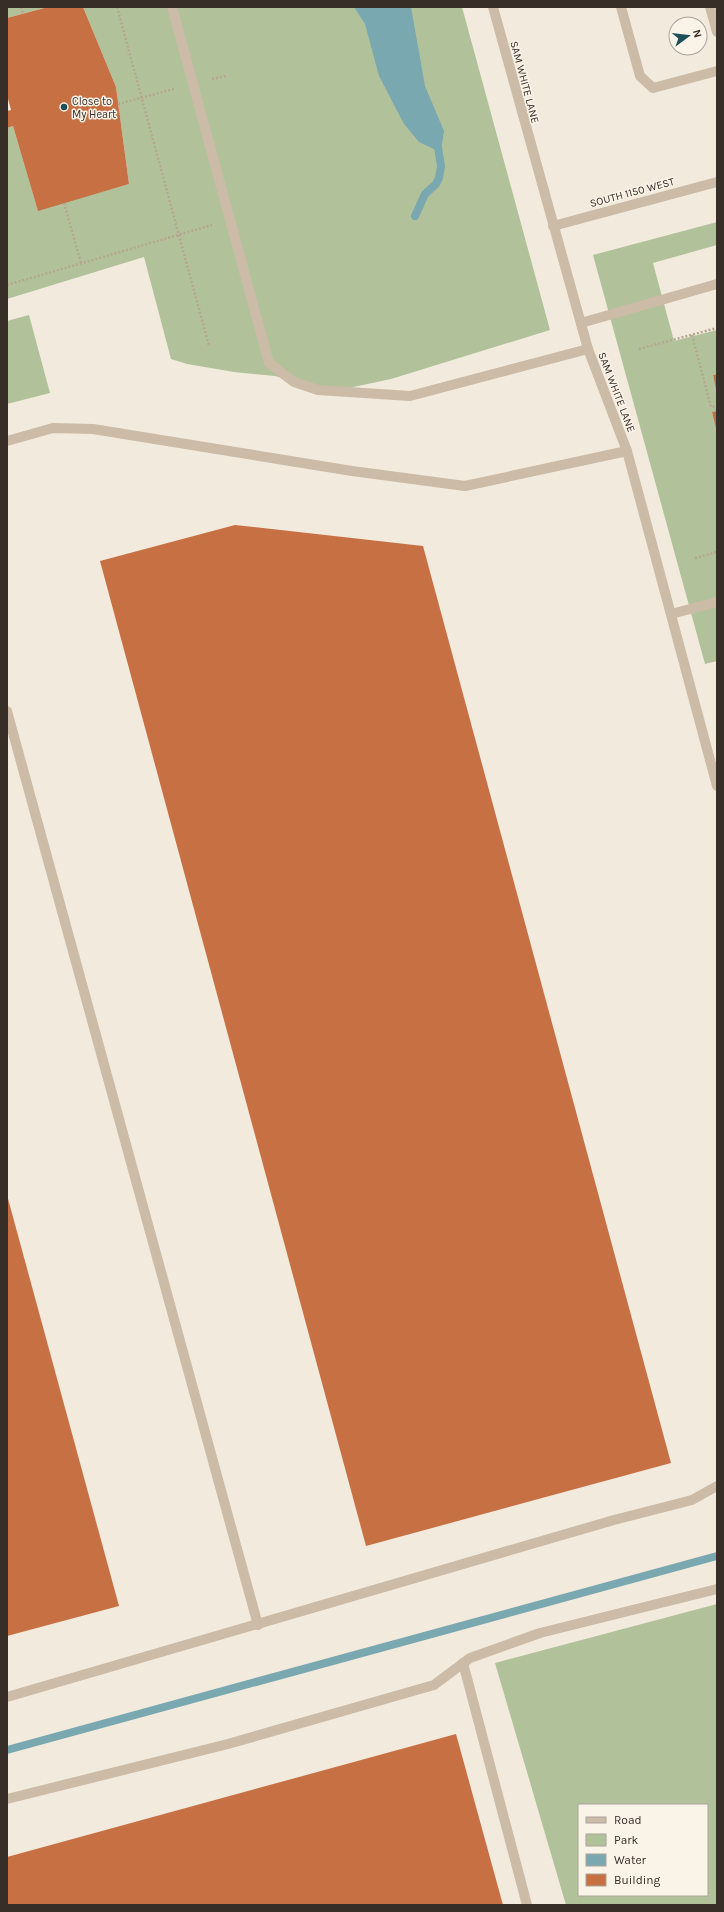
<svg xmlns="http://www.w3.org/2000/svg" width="724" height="1912" font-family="Karla,sans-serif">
<rect width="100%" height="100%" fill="#f2eadc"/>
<g fill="#b1c29b" fill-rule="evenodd">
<polygon points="7,7 48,7 7,18"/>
<polygon points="83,7 462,7 550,330 391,379 330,392 275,376 234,372 187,364 171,359 144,257 7,299 7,128 13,126 38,210 129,184 116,87"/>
<polygon points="717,222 717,245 653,263 674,341 717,330 717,374 713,375 717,391 717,411 712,412 717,430 717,661 705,664 593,255"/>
<polygon points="29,315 50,393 7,404 7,321"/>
<path d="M717,1604V1905H566L495,1663ZM579,1805H707V1895H579Z"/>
</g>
<polygon fill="#7aa8b0" points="354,7 411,7 425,86 444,131 442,145 438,151 419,142 404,124 379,76 365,24"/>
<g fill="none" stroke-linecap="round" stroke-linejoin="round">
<g stroke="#7aa8b0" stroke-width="8">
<polyline points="415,216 425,194 436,184 439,178 441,166 438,147"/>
<polyline points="7,1750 717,1556"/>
</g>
</g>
<g fill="#c77044">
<polygon points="48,7 83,7 116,87 129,184 38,211 13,126 7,128 7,111 11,110 7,95 7,18"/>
<polygon points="717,374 717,389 716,389 713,375"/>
<polygon points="717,411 717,428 716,428 712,412"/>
<polygon points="235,525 423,546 671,1463 366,1546 100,561"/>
<polygon points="7,1195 119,1606 7,1636"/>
<polygon points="456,1734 503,1905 7,1905 7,1857"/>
</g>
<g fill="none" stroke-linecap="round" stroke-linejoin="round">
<g stroke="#b6a591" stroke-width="2.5" stroke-dasharray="2 2" stroke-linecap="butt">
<polyline points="21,7 23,14"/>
<polyline points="117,7 209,346"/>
<polyline points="212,79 226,76"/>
<polyline points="118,104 174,89"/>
<polyline points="64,203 81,263"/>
<polyline points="7,285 212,225"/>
<polyline points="692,335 711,407 717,406"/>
<polyline points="639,349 717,328"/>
<polyline points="695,558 717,552"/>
</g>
<g stroke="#cbbba7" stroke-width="10">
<polyline points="172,7 269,363 294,382 318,390 410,396 588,349"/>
<polyline points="621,7 640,76 653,88 717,71"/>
<polyline points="710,7 717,32"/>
<polyline points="581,323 717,284"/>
<polyline points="7,441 53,428 93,429 352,471 465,486 627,451"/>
<polyline points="671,614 717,602"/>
<polyline points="7,711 258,1625"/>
<polyline points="463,1663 527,1905"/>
<polyline points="7,1697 614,1520 692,1500 717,1486"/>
<polyline points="7,1799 228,1744 434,1685 470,1658 540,1633 717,1589"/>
</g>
<polyline stroke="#cbbba7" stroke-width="10" points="553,226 717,182"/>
<polyline stroke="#cbbba7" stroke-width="10" points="493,7 588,349 627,451 717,786"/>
</g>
<circle fill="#1d4f59" stroke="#faf3e8" stroke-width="1.5" cx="64" cy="107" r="4"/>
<g text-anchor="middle" stroke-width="3" stroke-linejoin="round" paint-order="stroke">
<g font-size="11" fill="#372e28" stroke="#faf3e8">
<text transform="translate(525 82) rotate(75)" y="4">SAM WHITE LANE</text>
<text transform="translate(632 192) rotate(-15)" y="4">SOUTH 1150 WEST</text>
<text transform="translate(617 392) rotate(69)" y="4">SAM WHITE LANE</text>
</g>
<g font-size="11" fill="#372e28" stroke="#faf3e8" text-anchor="start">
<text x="72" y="105">Close to<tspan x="72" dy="13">My Heart</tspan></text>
</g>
</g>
<rect width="724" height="1912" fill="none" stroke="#372e28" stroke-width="16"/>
<rect x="578" y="1804" width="130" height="92" fill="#faf3e8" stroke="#aca49b"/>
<rect x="586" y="1817" width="20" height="6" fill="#cbbba7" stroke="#aca49b"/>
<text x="614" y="1824" font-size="12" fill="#372e28">Road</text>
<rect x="586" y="1834" width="20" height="12" fill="#b1c29b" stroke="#aca49b"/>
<text x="614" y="1844" font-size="12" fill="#372e28">Park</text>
<rect x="586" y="1854" width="20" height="12" fill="#7aa8b0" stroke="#aca49b"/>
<text x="614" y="1864" font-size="12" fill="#372e28">Water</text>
<rect x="586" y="1874" width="20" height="12" fill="#c77044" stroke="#aca49b"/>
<text x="614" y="1884" font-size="12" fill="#372e28">Building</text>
<g transform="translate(688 36) rotate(75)"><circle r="19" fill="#faf3e8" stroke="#aca49b"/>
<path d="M0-3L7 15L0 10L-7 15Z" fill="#1d4f59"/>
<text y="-6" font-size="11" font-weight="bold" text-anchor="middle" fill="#372e28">N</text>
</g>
</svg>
